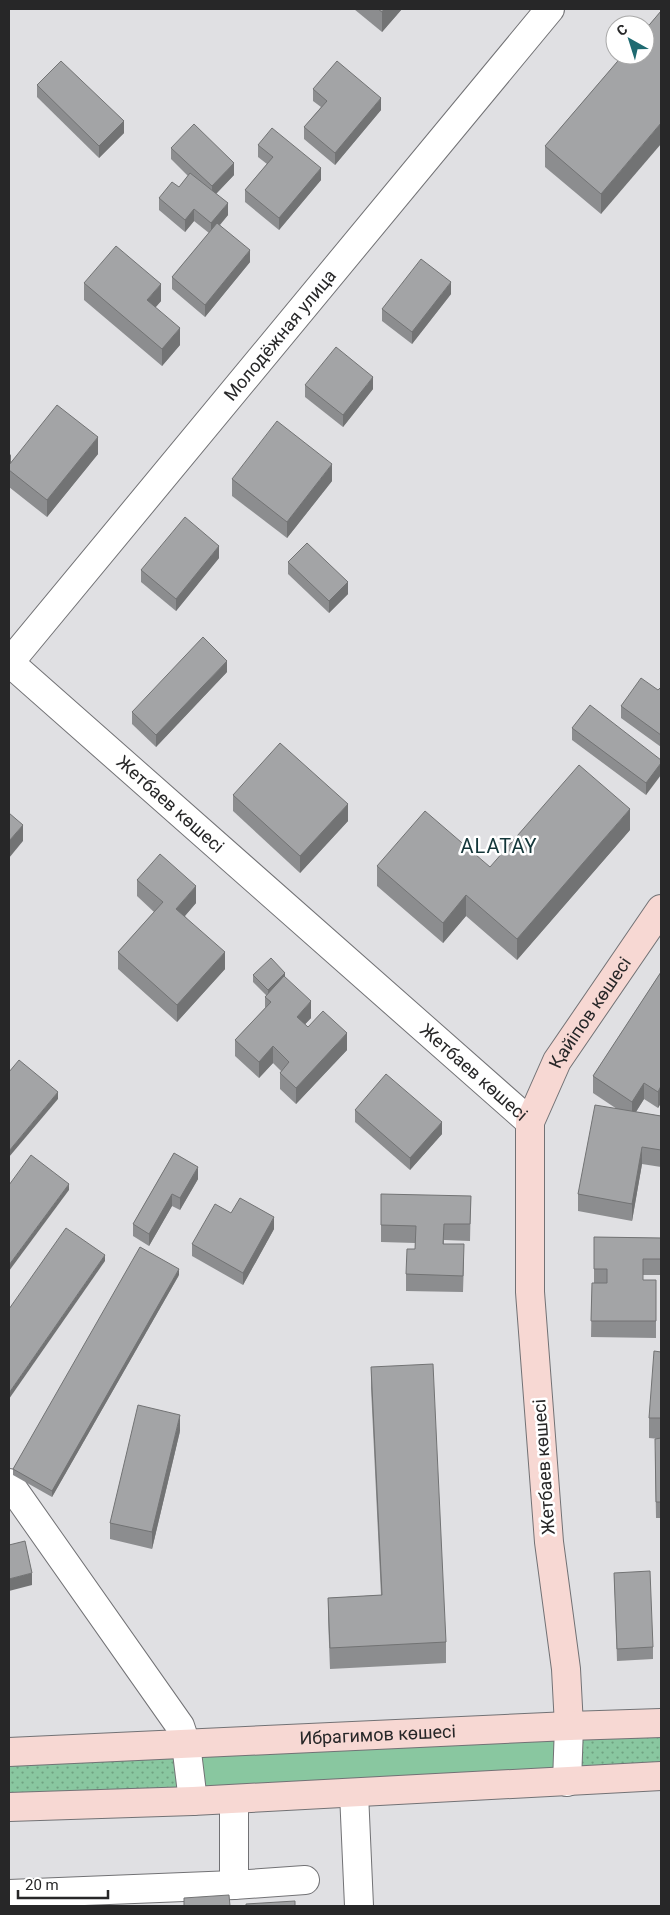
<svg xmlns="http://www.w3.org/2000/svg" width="670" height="1915" font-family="Roboto,sans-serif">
<defs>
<pattern id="park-dots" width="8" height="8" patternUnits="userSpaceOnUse" patternTransform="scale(1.25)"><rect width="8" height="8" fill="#89c7a0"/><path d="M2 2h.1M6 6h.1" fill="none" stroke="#70a282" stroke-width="1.8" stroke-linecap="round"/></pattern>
</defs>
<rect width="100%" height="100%" fill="#e0e0e3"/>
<polygon fill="#89c7a0" points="565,1735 563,1778 198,1794 194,1754"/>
<g fill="url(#park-dots)">
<polygon points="661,1731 661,1771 573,1776 575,1735"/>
<polygon points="184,1753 187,1796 9,1803 9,1761"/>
</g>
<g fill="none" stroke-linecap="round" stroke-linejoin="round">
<g stroke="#727275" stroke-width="30">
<g id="street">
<path id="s1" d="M9,662L530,1122"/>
<path id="s2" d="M10,662L550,9"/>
<polyline points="9,1483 180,1726 186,1744 193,1801"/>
<polyline points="567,1782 569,1726"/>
<polyline points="354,1793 359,1906"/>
<polyline points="234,1885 234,1799"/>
<polyline points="9,1894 234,1885 305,1880"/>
</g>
</g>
<g stroke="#727275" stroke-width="30">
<g id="secondary">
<path id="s3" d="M569,1726L566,1669L549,1542L530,1292V1122L557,1061L661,909"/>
<path id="s4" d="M9,1752L569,1726L661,1723"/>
<polyline points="9,1807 193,1801 661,1776"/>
</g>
</g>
<use href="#street" stroke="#fff" stroke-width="28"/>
<use href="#secondary" stroke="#f7d8d3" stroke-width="28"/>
</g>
<g fill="#8c8d8f">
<polygon points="354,9 402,9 382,32"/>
<polygon points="661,11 601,214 545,167 545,146"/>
<polygon points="37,85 124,133 99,158 37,97"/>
<polygon points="313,89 381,110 335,165 304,139 304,127 321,107 313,101"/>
<polygon points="258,145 321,180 279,230 245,202 245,190 267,164 258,157"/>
<polygon points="171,148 234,175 216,194 228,215 220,225 250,262 205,317 172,289 172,277 209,233 194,221 185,232 159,210 159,198 179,187 188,176 171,159"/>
<polygon points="84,283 161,301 155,308 180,345 162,366 84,300"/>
<polygon points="451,294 412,344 382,321 382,309"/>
<polygon points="305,385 373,389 343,427 305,397"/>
<polygon points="9,452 11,462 98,454 47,517 9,487"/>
<polygon points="232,479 332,481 287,538 232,496"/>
<polygon points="219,558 176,611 141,582 141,570"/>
<polygon points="288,562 348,594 329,613 288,574"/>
<polygon points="227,672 156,747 132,724 132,712"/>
<polygon points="661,687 661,747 621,718 621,706 658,690"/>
<polygon points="572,728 661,760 646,795 572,740"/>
<polygon points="233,795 348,821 300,873 233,811"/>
<polygon points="630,830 517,960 466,916 443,943 377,886 377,866 490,867"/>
<polygon points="137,880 196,903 185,916 225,969 177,1022 118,969 118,952 154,912 137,896"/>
<polygon points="661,972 661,1103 658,1108 644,1099 636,1112 661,1116 661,1167 642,1164 632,1221 578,1211 578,1194 617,1109 593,1093 593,1076"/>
<polygon points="253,975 285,977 311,1018 305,1024 308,1027 347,1050 296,1104 280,1089 280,1073 281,1071 273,1063 259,1078 235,1056 235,1040 265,1008 265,997 267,996 253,982"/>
<polygon points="355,1110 442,1134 410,1170 355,1122"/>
<polygon points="174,1153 198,1179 180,1210 172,1206 149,1246 133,1236 133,1224"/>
<polygon points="471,1196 470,1241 444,1240 444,1244 464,1261 463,1292 406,1291 406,1274 415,1249 415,1243 381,1242 381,1225"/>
<polygon points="231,1213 274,1229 243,1285 192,1256 192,1244"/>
<polygon points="594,1237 661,1238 661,1275 643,1275 643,1280 656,1280 656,1338 591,1337 592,1283 594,1283"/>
<polygon points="179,1275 52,1497 13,1475 13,1469"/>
<polygon points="661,1352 661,1518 656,1518 655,1455 659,1439 649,1438 649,1418"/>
<polygon points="371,1367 446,1642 446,1663 330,1669 328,1618 328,1598 381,1595 371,1388"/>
<polygon points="180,1431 152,1549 110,1539 110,1523"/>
<polygon points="614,1573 653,1647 653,1659 617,1661"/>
</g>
<g fill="#727374">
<polygon points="384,9 402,9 382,32 382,12"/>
<polygon points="381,98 381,110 335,165 335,153"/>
<polygon points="124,121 124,133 99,158 99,146"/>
<polygon points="661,123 661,144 601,214 601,194"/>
<polygon points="234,163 234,175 212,198 212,186"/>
<polygon points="321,168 321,180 279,230 279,218"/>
<polygon points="228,203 228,215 211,235 211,223"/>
<polygon points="194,209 194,221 185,232 185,220"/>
<polygon points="250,250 250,262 205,317 205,305"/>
<polygon points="451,282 451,294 412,344 412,332"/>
<polygon points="161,284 161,301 147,317 147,300"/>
<polygon points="180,328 180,345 162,366 162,349"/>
<polygon points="373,377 373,389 343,427 343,415"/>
<polygon points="98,437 98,454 47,517 47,500"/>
<polygon points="11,454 11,471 9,470 9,457"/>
<polygon points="332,464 332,481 287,538 287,522"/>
<polygon points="219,546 219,558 176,611 176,599"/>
<polygon points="348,582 348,594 329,613 329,601"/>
<polygon points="227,661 227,672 156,747 156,735"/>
<polygon points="661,763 661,775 646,795 646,783"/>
<polygon points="348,804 348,821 300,873 300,856"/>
<polygon points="630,809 630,830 517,960 517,939"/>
<polygon points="23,825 23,841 9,858 9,841"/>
<polygon points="196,886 196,903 176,926 176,909"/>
<polygon points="466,895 466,916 443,943 443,923"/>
<polygon points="225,952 225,969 177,1022 177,1005"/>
<polygon points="285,973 285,979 268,996 268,990"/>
<polygon points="311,1001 311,1018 297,1033 297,1017"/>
<polygon points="347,1033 347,1050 296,1104 296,1088"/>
<polygon points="273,1046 273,1063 259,1078 259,1062"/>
<polygon points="644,1083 644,1099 632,1118 632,1102"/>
<polygon points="661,1086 661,1103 658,1108 658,1092"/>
<polygon points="58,1092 58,1099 9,1157 9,1151"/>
<polygon points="442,1122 442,1134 410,1170 410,1158"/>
<polygon points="642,1147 642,1164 632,1221 632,1204"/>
<polygon points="198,1167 198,1179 180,1210 180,1198"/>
<polygon points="69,1184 69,1190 9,1271 9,1265"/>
<polygon points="172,1194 172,1206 149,1246 149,1234"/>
<polygon points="274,1217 274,1229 243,1285 243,1273"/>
<polygon points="105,1255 105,1261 9,1399 9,1393"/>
<polygon points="179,1269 179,1275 52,1497 52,1491"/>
<polygon points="180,1415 180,1431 152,1549 152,1532"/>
<polygon points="32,1573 32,1585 9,1591 9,1579"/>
</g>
<g fill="#a3a4a6" stroke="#727374">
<polygon points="378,9 384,9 382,12"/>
<polygon points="661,11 661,123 601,194 545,146 623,55 645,55 645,30"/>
<polygon points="61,61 124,121 99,146 37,85"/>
<polygon points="337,61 381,98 335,153 304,127 327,101 313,89"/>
<polygon points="194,124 234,163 212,186 171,148"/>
<polygon points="272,128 321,168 279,218 245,190 273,157 258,145"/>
<polygon points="190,173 228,203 211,223 194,209 185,220 159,198 172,182 179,187"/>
<polygon points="217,223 250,250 205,305 172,277"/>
<polygon points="116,246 161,284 147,300 180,328 162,349 84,283"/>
<polygon points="421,259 451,282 412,332 382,309"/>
<polygon points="336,347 373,377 343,415 305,385"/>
<polygon points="57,405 98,437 47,500 9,470 9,465"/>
<polygon points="277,421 332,464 287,522 232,479"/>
<polygon points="185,517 219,546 176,599 141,570"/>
<polygon points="307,543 348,582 329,601 288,562"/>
<polygon points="203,637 227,661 156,735 132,712"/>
<polygon points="641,678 658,690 661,687 661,735 621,706"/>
<polygon points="590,705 661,760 661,763 646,783 572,728"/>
<polygon points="280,743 348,804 300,856 233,795"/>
<polygon points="579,765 630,809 517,939 466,895 443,923 377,866 425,811 490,867"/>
<polygon points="9,813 23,825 9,841"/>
<polygon points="160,854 196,886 176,909 225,952 177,1005 118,952 163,902 137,880"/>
<polygon points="271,958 285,973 268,990 253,975"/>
<polygon points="661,972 661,1086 658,1092 644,1083 632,1102 593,1076"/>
<polygon points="284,976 311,1001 297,1017 308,1027 323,1011 347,1033 296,1088 280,1073 289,1062 273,1046 259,1062 235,1040 271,1002 265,997"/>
<polygon points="19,1060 58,1092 9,1151 9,1072"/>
<polygon points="386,1074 442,1122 410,1158 355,1110"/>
<polygon points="595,1105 661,1116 661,1150 642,1147 632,1204 578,1194"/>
<polygon points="174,1153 198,1167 180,1198 172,1194 149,1234 133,1224"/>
<polygon points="31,1155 69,1184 9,1265 9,1185"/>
<polygon points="381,1194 471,1196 470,1224 444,1224 443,1244 464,1244 463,1276 406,1274 407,1249 415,1249 416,1226 381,1225"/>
<polygon points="240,1198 274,1217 243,1273 192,1244 215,1204 231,1213"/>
<polygon points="66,1228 105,1255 9,1393 9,1309"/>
<polygon points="594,1237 661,1238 661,1259 643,1259 643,1280 656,1280 656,1321 591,1321 592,1283 607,1283 607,1269 594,1269"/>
<polygon points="140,1247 179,1269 52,1491 13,1469"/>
<polygon points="654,1351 661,1352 661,1418 649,1418"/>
<polygon points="433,1364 446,1642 330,1648 328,1598 382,1595 371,1367"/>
<polygon points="138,1405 180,1415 152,1532 110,1523"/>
<polygon points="661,1438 661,1502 656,1502 655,1439"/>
<polygon points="25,1541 32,1573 9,1579 9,1545"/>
<polygon points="650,1571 653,1647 617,1649 614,1573"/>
<polygon points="229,1895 230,1906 184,1906 184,1898"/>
<polygon points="295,1901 295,1906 246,1906 246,1904"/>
</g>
<g text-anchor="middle" stroke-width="5" stroke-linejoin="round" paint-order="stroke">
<g font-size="18" fill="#272728" stroke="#fff">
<text dy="6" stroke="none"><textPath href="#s2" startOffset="424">Молодёжная улица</textPath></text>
<text dy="6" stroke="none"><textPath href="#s1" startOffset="215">Жетбаев көшесі</textPath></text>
<text dy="6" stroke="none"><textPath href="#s3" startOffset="731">Қайіпов көшесі</textPath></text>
<text dy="6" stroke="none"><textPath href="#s1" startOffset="620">Жетбаев көшесі</textPath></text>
<text transform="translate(544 1467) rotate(-94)" y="6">Жетбаев көшесі</text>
<text dy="6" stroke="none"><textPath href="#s4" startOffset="369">Ибрагимов көшесі</textPath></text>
</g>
<g font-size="20" letter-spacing="1" fill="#133639" stroke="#fff">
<text x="499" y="853">ALATAY</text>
</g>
</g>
<rect width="670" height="1915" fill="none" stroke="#272728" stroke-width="20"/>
<g transform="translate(630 40) rotate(321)"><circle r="24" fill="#ffffff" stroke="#a9a9a9"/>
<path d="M0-4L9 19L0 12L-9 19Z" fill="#1e6a71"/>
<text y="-8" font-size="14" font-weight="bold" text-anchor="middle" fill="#272728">С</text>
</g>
<path d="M18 1890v8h90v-8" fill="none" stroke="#272728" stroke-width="2.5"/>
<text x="25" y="1890" font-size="15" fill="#272728" stroke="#ffffff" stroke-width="4" paint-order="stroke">20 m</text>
</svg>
